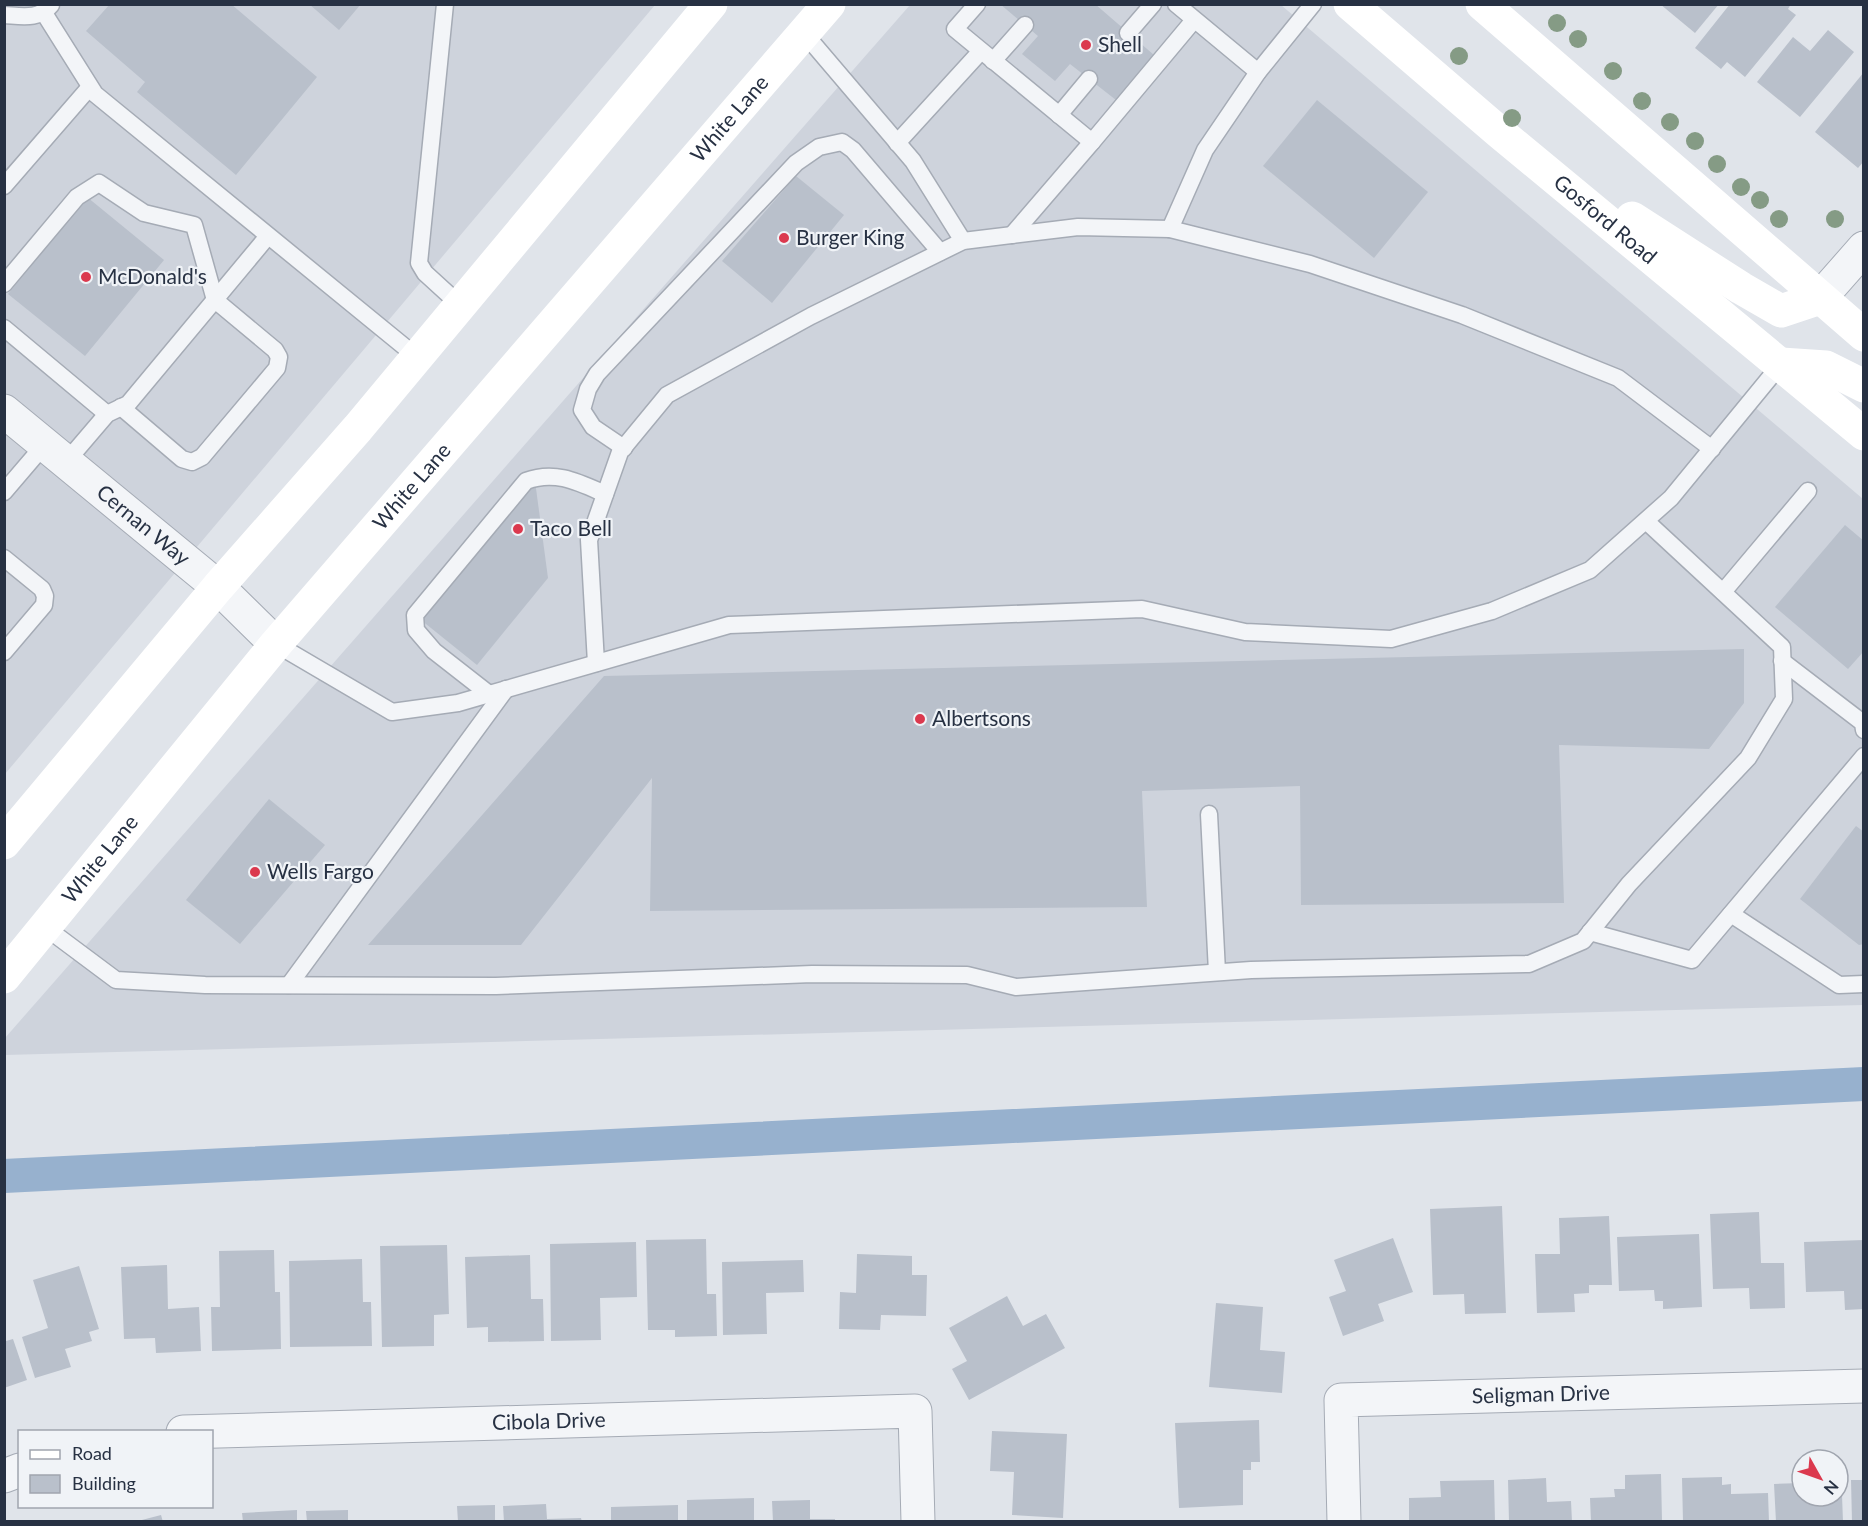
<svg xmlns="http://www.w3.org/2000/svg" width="1868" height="1526" font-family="Lato,sans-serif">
<rect width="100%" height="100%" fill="#e0e4ea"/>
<g fill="#ced3dc">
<polygon points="5,5 655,5 5,774"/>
<polygon points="910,5 1281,5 1863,499 1863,1005 5,1055 5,1038"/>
</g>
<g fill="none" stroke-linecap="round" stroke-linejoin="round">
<polyline stroke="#97b1ce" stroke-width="34" points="4,1176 1864,1084"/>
</g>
<g fill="#b9c0cb">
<polygon points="110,4 231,4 317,77 236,175 137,92 145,82 86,31"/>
<polygon points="309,4 361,4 339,30"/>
<polygon points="1000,4 1095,4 1154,55 1116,100 1070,64 1055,81 1022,54 1038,36"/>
<polygon points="1660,4 1719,4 1695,33"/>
<polygon points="1730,4 1791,4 1788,9 1796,15 1745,77 1727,62 1721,69 1695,48"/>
<polygon points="1828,30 1854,52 1800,117 1757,82 1793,37 1810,51"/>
<polygon points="1864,72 1864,161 1858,168 1815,132"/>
<polygon points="1317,100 1428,192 1374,258 1263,166"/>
<polygon points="796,176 844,215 772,303 722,261"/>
<polygon points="87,197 164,260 85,356 8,294"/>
<polygon points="535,481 548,578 477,665 421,620"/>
<polygon points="1845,525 1864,541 1864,651 1848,669 1775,607"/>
<polygon points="1744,649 1744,703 1709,749 1559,745 1564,903 1301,905 1300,786 1142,791 1147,907 650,911 652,778 521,945 368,945 604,676"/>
<polygon points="269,799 325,845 240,944 186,900"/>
<polygon points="1856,826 1864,832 1864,944 1859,945 1800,899"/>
<polygon points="1502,1206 1506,1313 1465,1314 1464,1294 1433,1295 1430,1209"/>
<polygon points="1759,1212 1761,1263 1784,1263 1785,1308 1750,1309 1749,1288 1713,1289 1710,1214"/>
<polygon points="1609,1216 1612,1285 1589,1285 1589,1293 1574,1294 1575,1312 1537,1313 1535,1254 1560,1254 1559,1218"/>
<polygon points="1699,1234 1702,1307 1663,1309 1663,1301 1655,1301 1654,1290 1619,1291 1617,1237"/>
<polygon points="1393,1238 1413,1292 1378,1304 1384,1321 1343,1336 1329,1297 1346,1291 1334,1260"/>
<polygon points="706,1239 707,1294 716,1294 717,1336 675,1337 675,1330 648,1330 646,1240"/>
<polygon points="1864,1240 1864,1309 1845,1310 1844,1291 1806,1292 1804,1242"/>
<polygon points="636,1242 637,1297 600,1298 601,1340 551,1341 550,1244"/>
<polygon points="447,1245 449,1314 434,1315 434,1346 382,1347 380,1246"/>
<polygon points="274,1250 275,1292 280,1292 281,1349 212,1351 211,1307 220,1307 219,1251"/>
<polygon points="857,1254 912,1256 912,1275 927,1275 926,1316 881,1315 880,1330 839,1329 840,1292 856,1293"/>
<polygon points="530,1255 531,1299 543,1299 544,1341 488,1342 488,1327 467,1328 465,1257"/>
<polygon points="362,1259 363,1302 371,1302 372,1346 290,1347 289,1261"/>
<polygon points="803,1260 804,1292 766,1293 767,1334 723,1335 722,1262"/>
<polygon points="167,1265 168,1309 199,1307 201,1351 156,1353 155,1338 124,1339 121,1267"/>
<polygon points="79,1266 99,1329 89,1332 92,1341 65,1349 71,1367 35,1378 22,1337 48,1328 33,1280"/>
<polygon points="1007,1296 1023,1326 1046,1314 1065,1348 969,1400 952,1369 967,1361 949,1328"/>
<polygon points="1216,1303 1263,1307 1260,1350 1285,1352 1282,1393 1209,1387"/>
<polygon points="4,1337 6,1341 13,1339 27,1380 4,1388"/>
<polygon points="1259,1420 1260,1462 1251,1462 1251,1470 1243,1470 1243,1505 1179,1508 1175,1423"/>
<polygon points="992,1431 1067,1434 1063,1518 1012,1515 1014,1472 990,1471"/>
<polygon points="1838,1467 1841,1467 1843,1522 1776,1522 1774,1484 1802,1483 1802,1496 1838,1496"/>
<polygon points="1661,1474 1662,1521 1591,1522 1590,1498 1615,1497 1614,1489 1625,1489 1625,1475"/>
<polygon points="1722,1477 1722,1485 1731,1484 1731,1494 1768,1493 1769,1522 1683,1522 1682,1478"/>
<polygon points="1546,1478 1547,1502 1571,1501 1572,1522 1509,1522 1508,1480"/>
<polygon points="1494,1480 1495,1522 1409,1522 1409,1498 1441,1497 1440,1481"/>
<polygon points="1851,1480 1864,1480 1864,1522 1852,1522"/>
<polygon points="754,1498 754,1522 687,1522 687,1500"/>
<polygon points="810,1500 810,1519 835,1519 835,1522 773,1522 772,1501"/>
<polygon points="546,1504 547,1519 581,1518 582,1522 504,1522 503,1506"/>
<polygon points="495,1505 495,1522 458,1522 457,1506"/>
<polygon points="678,1505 678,1522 611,1522 611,1507"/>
<polygon points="297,1510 297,1522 243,1522 242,1513"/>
<polygon points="348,1510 348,1522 307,1522 306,1511"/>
<polygon points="161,1515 163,1522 138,1522 138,1521"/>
</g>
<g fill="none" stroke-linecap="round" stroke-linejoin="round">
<g stroke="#a5abb5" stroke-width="19">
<g id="lane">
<polyline points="445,4 419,263 425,273 460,305"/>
<polyline points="977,4 955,29 1092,142 1194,20"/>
<polyline points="1176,4 1258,72"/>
<polyline points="44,13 95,94 417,357"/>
<path d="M4,15C22,16 39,20 51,5"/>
<polyline points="804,33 913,161 963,241"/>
<polyline points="1128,33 1153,4"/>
<polyline points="993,61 1025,25"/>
<polyline points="1059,115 1089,79"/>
<polyline points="897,143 981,51"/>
<polyline points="4,186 89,88"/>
<polyline points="1170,229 1205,150 1258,72 1313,4"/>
<polyline points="1012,235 1092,142"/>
<polyline points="4,284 77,197 99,183 144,213 194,225 215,300 275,350 279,357 277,368 202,457 192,462 182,459 121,407"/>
<polyline points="4,328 107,414"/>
<polyline points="624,448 593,427 582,410 588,389 597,374 796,163 819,147 842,142 853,150 940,252"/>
<polyline points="66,462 107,414 128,404 268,236"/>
<polyline points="4,492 45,444"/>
<polyline points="4,558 42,589 45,596 44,605 4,652"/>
<polyline points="1723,592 1808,491"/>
<polyline points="276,644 392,712 458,703 729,625 1142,609 1245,632 1391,639 1492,611 1590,570 1671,498 1781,364"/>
<polyline points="1782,661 1863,723 1864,730"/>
<polyline points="596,663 589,540 620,452 667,395 811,316 963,241 1078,227 1170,229 1310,264 1462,315 1618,378 1712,449"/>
<path d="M489,694L434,651L416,630L415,615L526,481C555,470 578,482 605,494"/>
<polyline points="1209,814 1217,972"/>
<polyline points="1731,914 1839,985 1864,984"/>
<polyline points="45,927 116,980 205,985 496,986 812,974 967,975 1016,987 1251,970 1529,964 1583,941 1629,884 1748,758 1784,699 1782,647 1646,521"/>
<polyline points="1590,932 1692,960 1864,756"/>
<polyline points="289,985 506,689"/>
</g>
</g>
<g stroke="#a5abb5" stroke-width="35">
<g id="street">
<polyline points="1820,298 1864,248"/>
<path id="s1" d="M4,411L218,587L276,644"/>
<path id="s2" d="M183,1432L915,1411L918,1522"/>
<polyline points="4,1476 20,1470"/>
<path id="s3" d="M1344,1522L1341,1400L1864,1386"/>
</g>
</g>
<use href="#lane" stroke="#f3f5f8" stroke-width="16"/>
<use href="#street" stroke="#f3f5f8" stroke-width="33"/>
<g stroke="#fff" stroke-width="33">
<path id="s4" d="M1350,4L1499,132L1864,434"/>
<polyline points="1482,4 1864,335"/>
<polyline points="1632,218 1741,288 1781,311 1820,298"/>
<polyline points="1781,364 1826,367 1864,386"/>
<polyline points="4,843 218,587 358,428 711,4"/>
<path id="s5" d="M4,977L276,644L829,4"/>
</g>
</g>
<g fill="#859b85">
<circle cx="1557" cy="23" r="9"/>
<circle cx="1578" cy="39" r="9"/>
<circle cx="1459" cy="56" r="9"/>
<circle cx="1613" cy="71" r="9"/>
<circle cx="1642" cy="101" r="9"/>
<circle cx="1512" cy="118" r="9"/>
<circle cx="1670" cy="122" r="9"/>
<circle cx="1695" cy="141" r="9"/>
<circle cx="1717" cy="164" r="9"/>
<circle cx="1741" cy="187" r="9"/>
<circle cx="1760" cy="200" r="9"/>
<circle cx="1779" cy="219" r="9"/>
<circle cx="1835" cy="219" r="9"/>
</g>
<g fill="#db394e" stroke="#f0f3f7" stroke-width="2">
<circle cx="1086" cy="45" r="6"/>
<circle cx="784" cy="238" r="6"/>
<circle cx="86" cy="277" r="6"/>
<circle cx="518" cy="529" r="6"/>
<circle cx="920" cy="719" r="6"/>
<circle cx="255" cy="872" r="6"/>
</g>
<g text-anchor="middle" stroke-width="4.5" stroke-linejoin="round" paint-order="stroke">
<g font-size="21" fill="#273143" stroke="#f0f3f7" text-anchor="start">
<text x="1098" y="52">Shell</text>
<text x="796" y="245">Burger King</text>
<text x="98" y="284">McDonald's</text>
<text x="530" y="536">Taco Bell</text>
<text x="932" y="726">Albertsons</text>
<text x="267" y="879">Wells Fargo</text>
</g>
<g font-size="21" fill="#273143" stroke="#f0f3f7">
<text dy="7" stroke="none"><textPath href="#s5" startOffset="1124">White Lane</textPath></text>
<text dy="7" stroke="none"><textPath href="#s4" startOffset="334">Gosford Road</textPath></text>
<text dy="7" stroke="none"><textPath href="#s5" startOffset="638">White Lane</textPath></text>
<text dy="7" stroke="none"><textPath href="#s1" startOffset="180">Cernan Way</textPath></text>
<text dy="7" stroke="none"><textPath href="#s5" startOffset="152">White Lane</textPath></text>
<text dy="7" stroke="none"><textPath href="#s3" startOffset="322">Seligman Drive</textPath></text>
<text dy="7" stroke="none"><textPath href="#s2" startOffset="366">Cibola Drive</textPath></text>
</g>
</g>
<rect width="1868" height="1526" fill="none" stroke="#273143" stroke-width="12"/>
<rect x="18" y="1430" width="195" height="78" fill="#f0f3f7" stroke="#a0a5af" stroke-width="1.5"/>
<rect x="30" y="1450" width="30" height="9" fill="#ffffff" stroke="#a0a5af" stroke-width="1.5"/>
<text x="72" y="1460" font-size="18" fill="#273143">Road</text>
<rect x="30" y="1475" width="30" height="18" fill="#b9c0cb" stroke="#a0a5af" stroke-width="1.5"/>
<text x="72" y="1490" font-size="18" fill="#273143">Building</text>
<g transform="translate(1820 1478) rotate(130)"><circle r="28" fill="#f0f3f7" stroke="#a0a5af" stroke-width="1.5"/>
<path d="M0-4.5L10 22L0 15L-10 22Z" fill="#db394e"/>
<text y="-9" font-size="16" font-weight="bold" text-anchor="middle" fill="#273143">N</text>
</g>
</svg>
